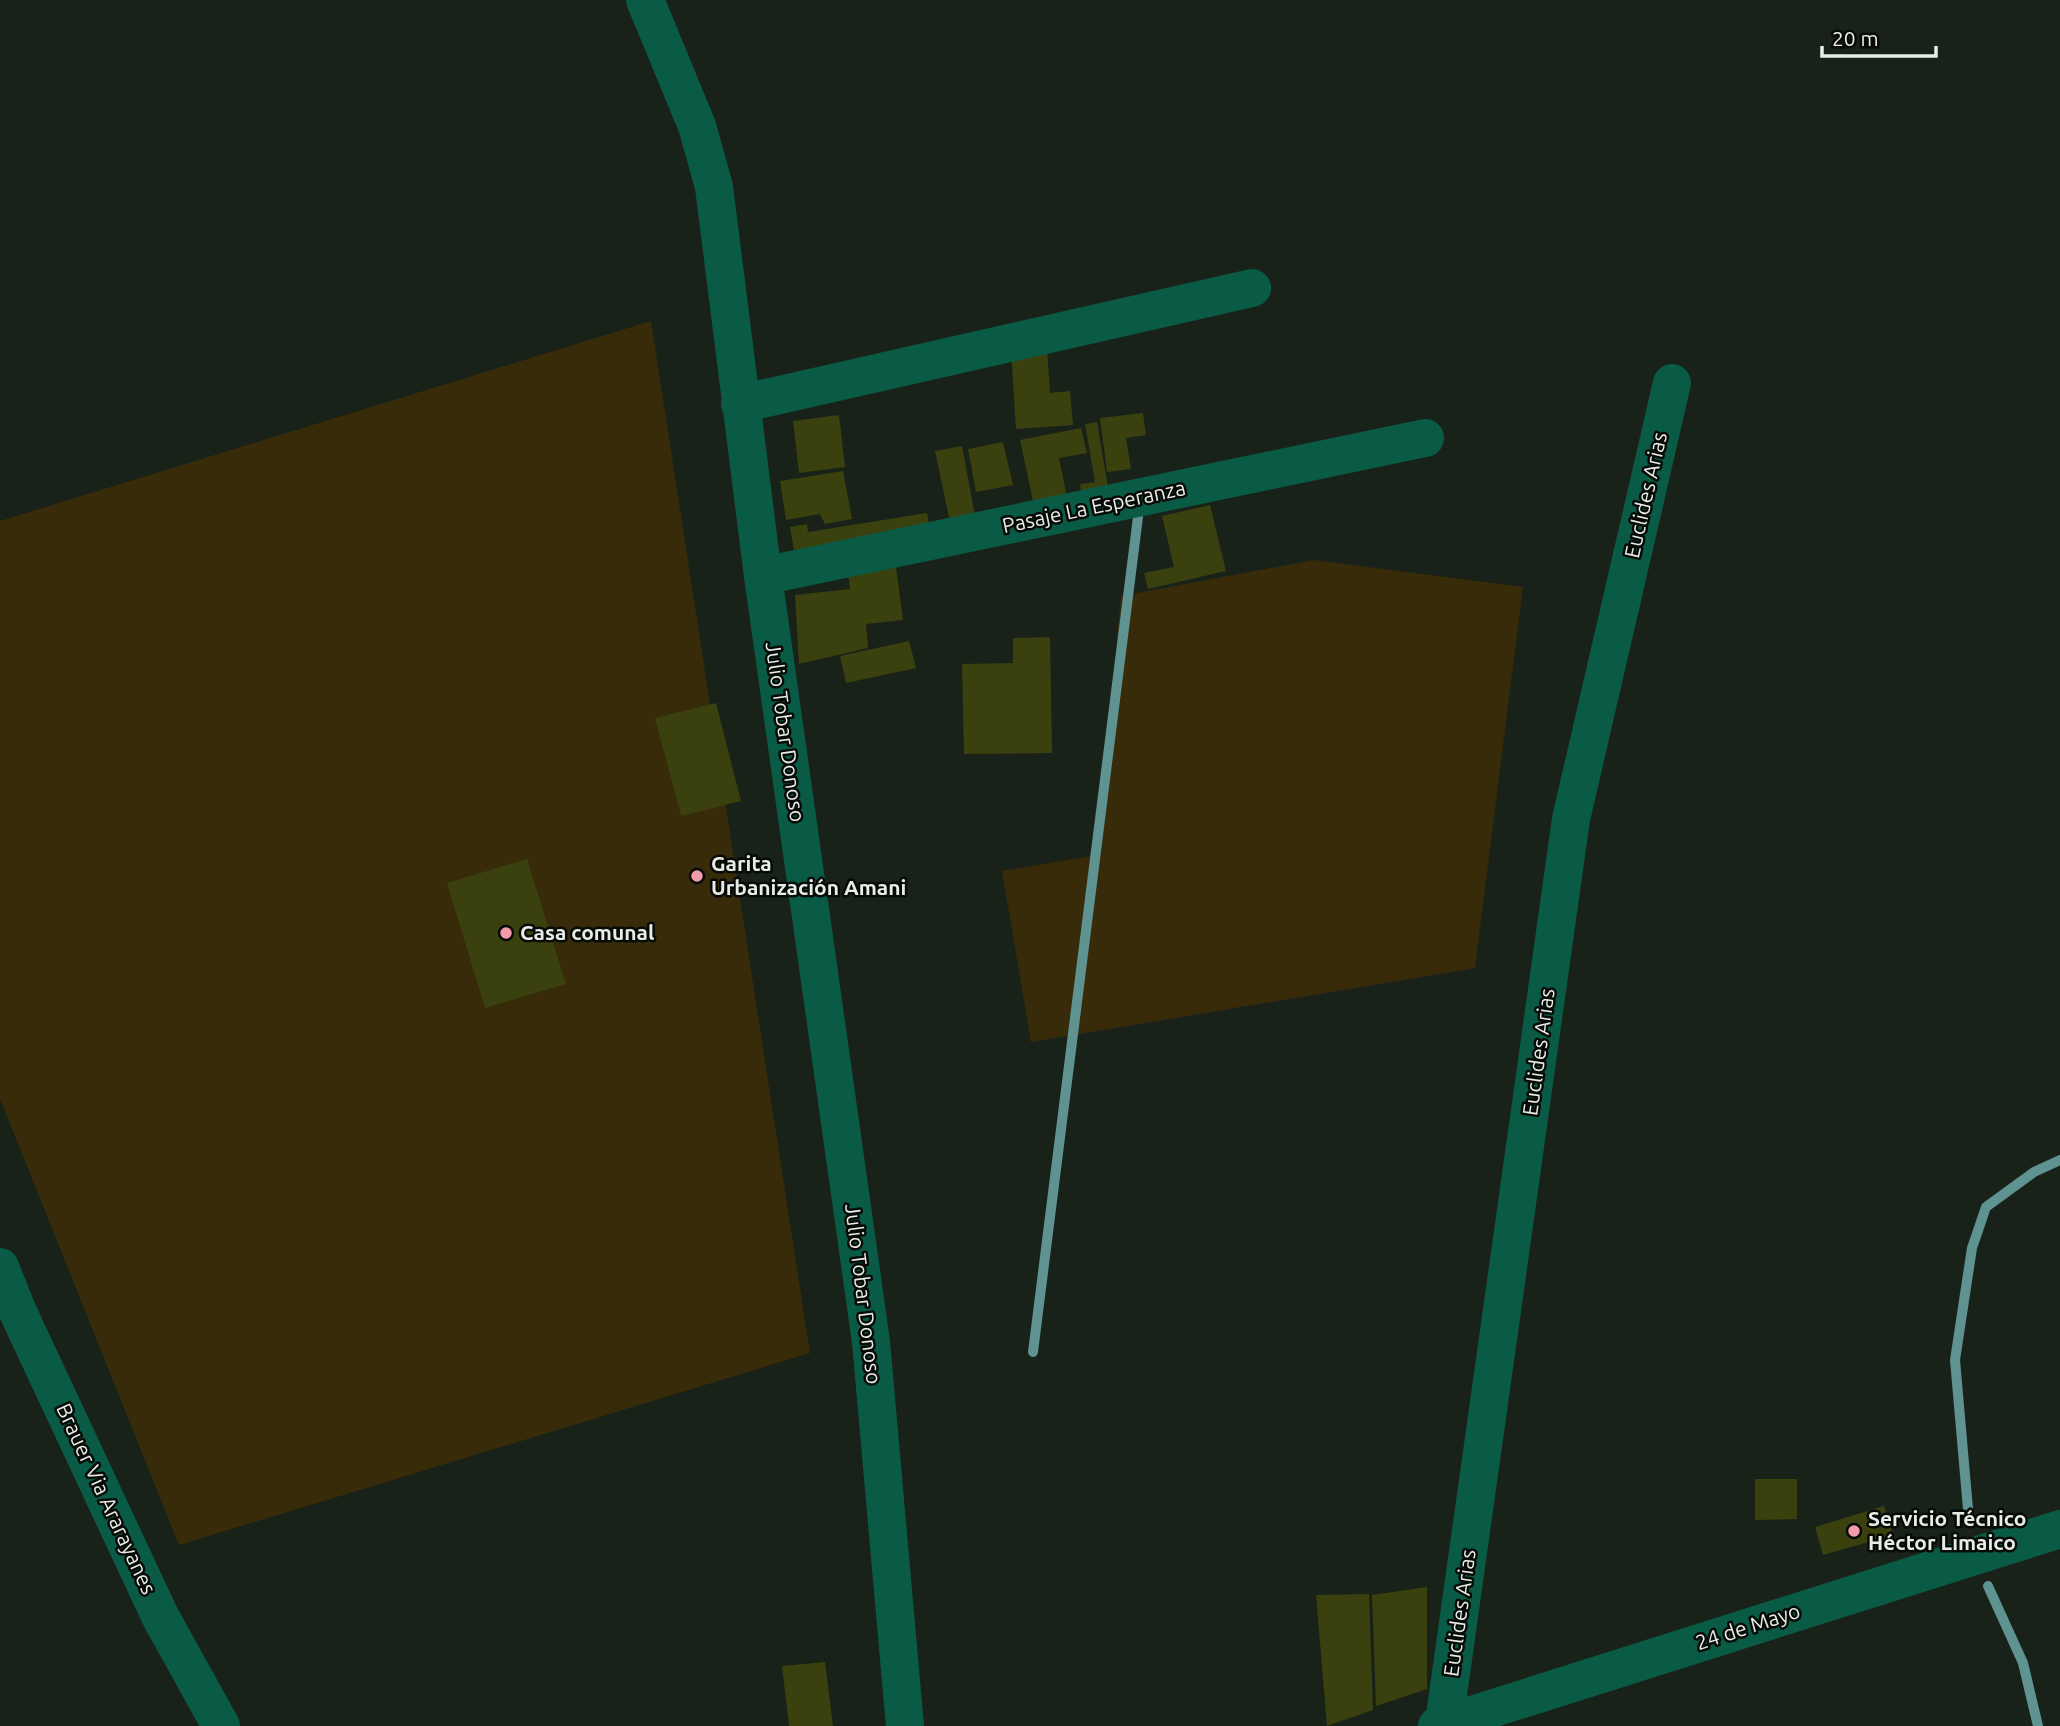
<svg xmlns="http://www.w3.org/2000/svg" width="2060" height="1726" font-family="Ubuntu,sans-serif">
<rect width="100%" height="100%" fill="#192218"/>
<g fill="#372b0a">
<polygon points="651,321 810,1353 179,1545 0,1099 0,521"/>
<polygon points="1314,560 1523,587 1475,968 1031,1042 1002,871 1097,855 1121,596"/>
</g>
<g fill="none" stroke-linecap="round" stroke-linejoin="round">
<g stroke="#5e9392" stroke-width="10">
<polyline points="1033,1352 1138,517"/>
<polyline points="1968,1509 1955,1360 1972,1248 1986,1207 2034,1172 2060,1160"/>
<polyline points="1988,1586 2023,1663 2038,1726"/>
</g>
</g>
<g fill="#3a400e">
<polygon points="1047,348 1050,393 1070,391 1073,425 1016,429 1011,350"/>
<polygon points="1143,413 1146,435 1126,438 1131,469 1107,472 1100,418"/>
<polygon points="839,415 845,467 799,473 793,421"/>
<polygon points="1097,422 1110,499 1083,503 1080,484 1095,482 1085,424"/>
<polygon points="1081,428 1087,453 1059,458 1069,507 1036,515 1020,440"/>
<polygon points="1003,442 1013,485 976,492 968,449"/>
<polygon points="962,446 976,521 951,527 935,451"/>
<polygon points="843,471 852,519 825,524 820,514 786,520 780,481"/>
<polygon points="1210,505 1226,571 1148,589 1144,573 1174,567 1162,516"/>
<polygon points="927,513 931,534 795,556 790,527 807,524 808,532"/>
<polygon points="895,559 903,620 866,624 868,648 799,664 795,595 850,589 847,565"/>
<polygon points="1050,637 1052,753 964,754 962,664 1013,663 1013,638"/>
<polygon points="909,641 916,668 846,683 840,656"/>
<polygon points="716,703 741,801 681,816 655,718"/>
<polygon points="527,859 566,984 485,1008 447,883"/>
<polygon points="1755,1479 1797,1479 1797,1519 1755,1520"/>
<polygon points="1884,1506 1893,1535 1823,1555 1815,1527"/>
<polygon points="1427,1587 1427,1689 1376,1706 1372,1595"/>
<polygon points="1369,1594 1373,1710 1327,1726 1316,1595"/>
<polygon points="825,1662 833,1726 789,1726 782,1666"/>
</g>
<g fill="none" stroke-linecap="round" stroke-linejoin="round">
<g stroke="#0a5b46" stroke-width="38">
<polyline points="645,0 697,126 714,187 763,576 871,1342 905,1726"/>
<polyline points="740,404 1252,288"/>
<polyline points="763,576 1425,438"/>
<polyline points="0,1267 17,1310 160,1616 221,1726"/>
<polyline points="1437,1726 2060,1529"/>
<polyline points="1441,1726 1444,1723 1571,819 1672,383"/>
</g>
</g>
<g fill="#f39aac" stroke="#070a06" stroke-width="2.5">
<circle cx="697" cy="876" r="7"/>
<circle cx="506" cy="933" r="7"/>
<circle cx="1854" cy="1531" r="7"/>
</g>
<g text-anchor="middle" stroke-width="5" stroke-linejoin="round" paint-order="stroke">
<g font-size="21" fill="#e8eee7" stroke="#070a06">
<text transform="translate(1646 495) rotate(-77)" y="7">Euclides Arias</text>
<text transform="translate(1094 507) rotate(-12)" y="7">Pasaje La Esperanza</text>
<text transform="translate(785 732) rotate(82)" y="7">Julio Tobar Donoso</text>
<text transform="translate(1539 1052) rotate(-82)" y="7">Euclides Arias</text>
<text transform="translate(863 1294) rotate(83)" y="7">Julio Tobar Donoso</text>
<text transform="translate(106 1499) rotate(65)" y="7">Brauer Via Ararayanes</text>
<text transform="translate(1460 1613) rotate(-82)" y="7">Euclides Arias</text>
<text transform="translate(1748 1627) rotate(-18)" y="7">24 de Mayo</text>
</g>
<g font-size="21" font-weight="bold" fill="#e8eee7" stroke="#070a06" text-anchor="start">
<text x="711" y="871">Garita<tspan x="711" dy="24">Urbanización Amani</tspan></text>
<text x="520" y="940">Casa comunal</text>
<text x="1868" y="1526">Servicio Técnico<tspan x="1868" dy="24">Héctor Limaico</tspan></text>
</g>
</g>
<path d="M1822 46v10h114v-10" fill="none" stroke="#e8eee7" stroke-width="3.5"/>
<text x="1832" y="46" font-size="21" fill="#e8eee7" stroke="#070a06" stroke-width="5" paint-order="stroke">20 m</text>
</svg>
